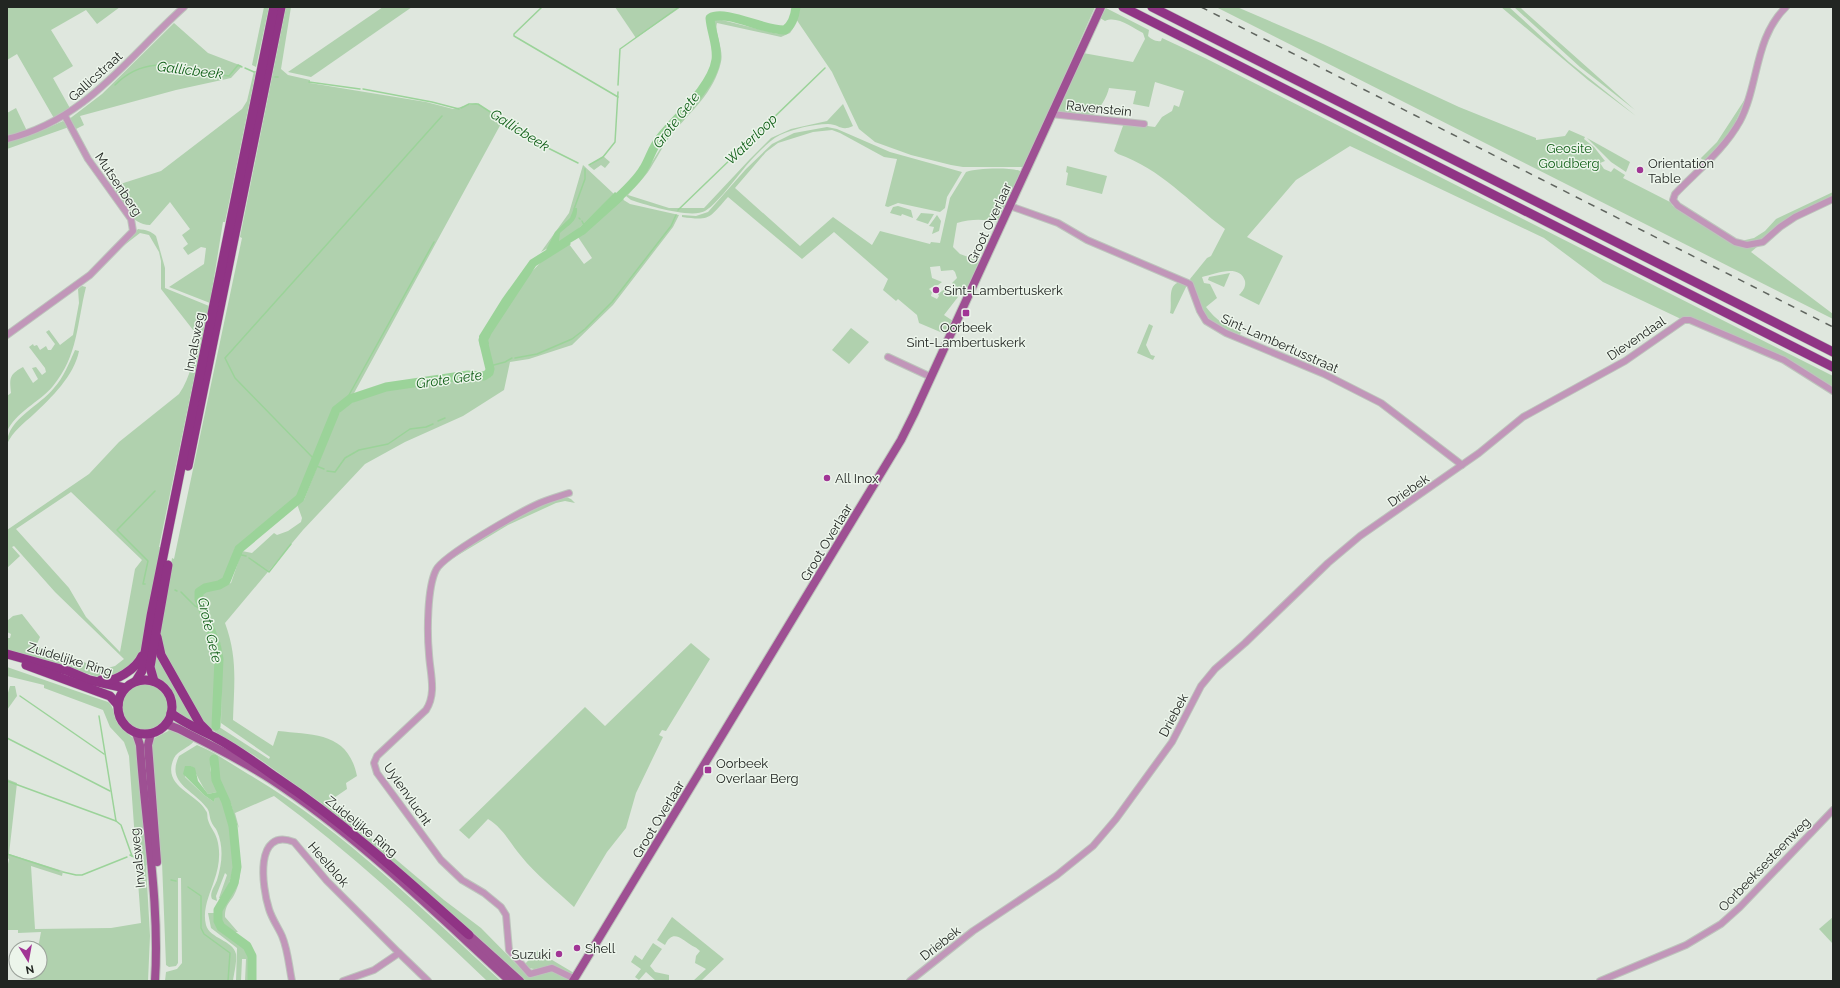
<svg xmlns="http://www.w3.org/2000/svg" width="1840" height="988" font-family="Raleway,sans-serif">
<rect width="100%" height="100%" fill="#dfe7de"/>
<g fill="#b0d1ae" fill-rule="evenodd">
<polygon points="7,7 120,7 97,24 86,10 51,30 73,66 53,78 71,110 55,120 17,54 7,60"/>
<polygon points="264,7 269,7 256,67 252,65"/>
<path d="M286,7H291L281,69L288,75L310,80V83L426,102L453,109L476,103L503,120L353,395L334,409L299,496L235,548L225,578C217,585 205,583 196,590L195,595L214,646L217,661L213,723L269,759L270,757L221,723L222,655L220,643L202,597V593L231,583L242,551L252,553L274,533L277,535L288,531L301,522L302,518L297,504L304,500L337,416L345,406L369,395L383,391L452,380L486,379L492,376L493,371L486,339L521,283L543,260L569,244L584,264L592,258L578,237L622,199L630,204L679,215L673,227L613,305L572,345L529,359L510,362L504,390L463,416L405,442L365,464L303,530L225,623C238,658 234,684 233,720L273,746L278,731C314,735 348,732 357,776L346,783L347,789L328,802L444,900L481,928L528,976L553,970L568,978V981H525L392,861L321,803L255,756L204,725L167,661L159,637L172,558L174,559L242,238L240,237Z"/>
<polygon points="383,7 412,7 311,77 288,72"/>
<polygon points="615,7 681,7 636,38"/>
<polygon points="799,7 1095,7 1024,167 963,167 951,165 911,155 875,142 859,129 832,72 796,19"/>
<polygon points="1216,7 1237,7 1323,44 1459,107 1536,138 1536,140 1565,136 1569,130 1585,137 1584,139 1594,147 1605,161 1600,163 1604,169 1611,172 1614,168 1625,175 1623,178 1670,202 1673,206 1740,247 1758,246 1751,252 1833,314 1833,319"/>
<polygon points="1501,7 1509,7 1569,62 1636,116 1588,80"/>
<polygon points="1514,7 1520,7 1523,10 1635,110 1580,67"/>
<path d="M1106,8L1149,30L1148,36C1151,39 1156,42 1161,41L1162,38L1205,58L1833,376V389L1796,366L1681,319L1603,282L1544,238L1350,146L1296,180L1247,237L1283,256L1259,305L1239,295C1243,291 1246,287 1245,281C1240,263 1214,274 1202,277L1204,283L1210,284L1217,298L1206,307C1216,320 1226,327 1241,332L1240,335L1244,337L1243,338L1220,328L1204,316L1190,279L1207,258L1211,256L1225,229C1189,202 1161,169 1118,154L1114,151L1124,123L1155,127L1162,117L1172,111L1174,105L1179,107L1184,91L1155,82L1149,107L1133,104L1136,91L1109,88C1107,97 1100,109 1092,116L1056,113L1083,53L1133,62L1145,39L1143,33C1133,28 1117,15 1105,21L1100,18Z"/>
<path d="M715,20H722L778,34L786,33L796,24L790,33L781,37L717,23C714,32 724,49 721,62C714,93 690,112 671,135C662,147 656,160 648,172C642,180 634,188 628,195L669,208H704L750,159L771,138L791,129L827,121L843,104L853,126C841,132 839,124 828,124C812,124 794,129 780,135C770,140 762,149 754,157C741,170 720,202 705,211C691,219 646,205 631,200L626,196C644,179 654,157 668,137C685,112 707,93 717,64C722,52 709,27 715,20Z"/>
<polygon points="174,23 208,53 242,66 231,78 176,90 80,116 84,125 74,130 68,120 102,94"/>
<path d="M254,71H256L225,222H223L210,303L169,287L204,264L206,248L201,247L188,255L183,248L188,244L182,235L190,229L170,202L150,225C131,225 121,202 111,187L161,171L242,109L247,101Z"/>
<polygon points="1747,96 1732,130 1704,163 1701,158 1717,142"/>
<polygon points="16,108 27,131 7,137 7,113"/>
<polygon points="63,121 69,127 7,149 7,142 43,130"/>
<path d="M827,127L837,129L890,152L962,172L947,197L945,208L940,212L898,203L888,207L885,206L897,159L884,157L840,133L832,130L813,132L778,143L766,152L735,188L800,246L833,217L872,245L880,231L930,244L931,242L940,243L950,198L966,172C975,168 1011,167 1020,171L1021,173L997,222C983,219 971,219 957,223L953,247L960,254L979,261L965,294L956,289L952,283L957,278L955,272L953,270L941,271L940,266L930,267L932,278L942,282L934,288L932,287L929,289L932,292L931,296L937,299L939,296L938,294L946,288V285L958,297L944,315L953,321L945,334L919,323L917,315L898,299L896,301L883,290L888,279L834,232L802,259L728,197C709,218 711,221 682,217V215L696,216L708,212L746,169L772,144L794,133Z"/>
<polygon points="1587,138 1630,162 1626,172 1611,162"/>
<polygon points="603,156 610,162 605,168 601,165 594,170 589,166"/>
<polygon points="583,165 614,194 574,233 541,252 569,213"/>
<polygon points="1067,166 1107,176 1102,194 1066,185 1068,173 1066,172"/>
<polygon points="1833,192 1833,196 1779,224 1764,239 1754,242 1741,241 1754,238 1765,231 1776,219"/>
<polygon points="898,206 911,210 913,218 902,214 901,216 890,213 893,207"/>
<polygon points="921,213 934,214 928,224 916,220"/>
<polygon points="937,215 941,221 939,231 932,234 934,227 929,226"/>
<path d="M138,229C146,230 151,231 156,236L165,268V288L209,306L159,547L162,548L140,656L139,660L113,677L102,678L7,650V638H10L11,634L7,632V621L13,616L22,614L40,637L36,646L104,669L115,666L124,659L55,592L14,546L12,547L20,556L7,568V530L89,474L119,442L179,394C191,377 194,356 197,335L161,289V261L159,252L149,235L140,233L118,250ZM71,492L142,560L135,569L120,652L86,617L69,588L16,529Z"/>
<polygon points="1230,273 1224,287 1208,280 1209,277"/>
<path d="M1180,282L1187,285L1173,314L1170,313C1173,304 1166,285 1180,282Z"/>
<path d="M82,286L86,287C77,323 78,356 53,386C40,402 15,412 7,432V396L11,393C10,379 8,375 23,367L33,383L38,379L32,368L36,367L42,375L46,372L45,368L29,347L33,344L34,346L37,345L40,350L46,346L48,350H51L55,344L46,332L49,330L60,345L73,335L79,303L78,289Z"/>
<polygon points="1149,324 1153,326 1146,345 1151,355 1155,356 1153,360 1137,353"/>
<polygon points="851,328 869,342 849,364 832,350"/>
<path d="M75,350L79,351C74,376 51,398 34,414C23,424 13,431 7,444C7,419 40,406 54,388C64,377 69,363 75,350Z"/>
<path d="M564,496L571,499L575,503L565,501L556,503L508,525L445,563H442C481,538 520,511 564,496Z"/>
<path d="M691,643L710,659L666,731L662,730L659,735L663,737L636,793L626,828L607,852L574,907C556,890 536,875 521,856C510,843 503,828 488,819L469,839L459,830L585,707L605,726Z"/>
<polygon points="155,644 201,729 176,712 172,693 154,674"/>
<path d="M7,667L108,702C115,707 113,716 117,722C122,731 132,735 137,743L149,864L146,865L150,936L148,981H30L32,972H40V948H38L41,932L18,933V930H7V869L9,859L7,858V779L17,783L9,854L63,871L62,876L31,866L35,929L111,928L141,923L129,756L124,742L110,727L103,710L44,688V685L7,676Z"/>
<circle cx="145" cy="707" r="23"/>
<polygon points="10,686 15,686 17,696 7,710 7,696"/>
<path d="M170,730L194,741C189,748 178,750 174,758C161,787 196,792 206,811C208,813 207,817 208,820C210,827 215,832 217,839C221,853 219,867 214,881C210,894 202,909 206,925C210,939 233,940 236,954C237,962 234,973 233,981H165L166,972L177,969L182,963L181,878H178V963L176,966L169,967L166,965L162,862H160L151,745L155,738Z"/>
<path d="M197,745C215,752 231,764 248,774C342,829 421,908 501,981L486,980C418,915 350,852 274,796L235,813L239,828C233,817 234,813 231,804C225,789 212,777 218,760L210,757V769L217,792L208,794C200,784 198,775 191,766H185V777L204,795L214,802L215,797H221C236,824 240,872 222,898H219L227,875L225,873L216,896L217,901L212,899C209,893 215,886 217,880C222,864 224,847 217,831C216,828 212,825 211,821C209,816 210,811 206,807C192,789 166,783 179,756Z"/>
<path d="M241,862C240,872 240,882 236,891C231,903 225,903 225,917L238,932C232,932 229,931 224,927C212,914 230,898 235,887C239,880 240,870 241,862Z"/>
<path d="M208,913H214C218,935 243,937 250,956C252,963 250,973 250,981H245L246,959H242L241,981H236L237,948L211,928Z"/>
<path d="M672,917L724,959L701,981H693L706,969L695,963L696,956L700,951C696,947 694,947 691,945C681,939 673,929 665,945L657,940Z"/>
<polygon points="1833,917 1833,944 1819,929"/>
<polygon points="653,943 662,949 650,966 655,972 669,975 669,981 656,981 646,972 639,980 635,977 641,969 631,962 635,955 642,960"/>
<path d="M537,951L574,973L572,975C566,972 560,968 555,966C544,964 534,975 525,964Z"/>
</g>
<g fill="#9bd399">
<path d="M615,192L624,199L585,234L570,243L571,244L536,266L488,339L489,344L480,347L479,336L502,299L530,260L546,250L555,232L570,218L574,208H577C578,222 568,225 560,233L559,241L580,227Z"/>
<polygon points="185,766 191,766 195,768 198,781 208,794 217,792 221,797 215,798 214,802 204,795 183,774"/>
</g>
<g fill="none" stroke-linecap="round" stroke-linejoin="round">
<g stroke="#9bd399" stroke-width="1.5">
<polyline points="542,7 514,34 514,36 618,97"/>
<polyline points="245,68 254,72"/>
<polyline points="275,77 278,77"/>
<polyline points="309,82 360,89"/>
<path d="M115,85C151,49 187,72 229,76L238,65L242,67"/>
<polyline points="618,85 620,49 679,7"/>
<polyline points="363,89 432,102 459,109"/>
<polyline points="461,108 469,104 478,104 540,144 578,163"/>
<polyline points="589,165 603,157 615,142 618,92"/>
<polyline points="574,209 585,179 585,169"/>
<polyline points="678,210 825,68"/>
<polyline points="579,218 580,219"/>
<polyline points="582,221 584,225"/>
<polyline points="515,358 537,354 572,339 585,329 612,302 671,226 676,215"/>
<polyline points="490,366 505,362 512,358"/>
<polyline points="350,399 349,395 434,242"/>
<polyline points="438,421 445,418"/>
<polyline points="316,461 235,378 225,358 442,116"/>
<polyline points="314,465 324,469"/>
<polyline points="327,471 335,472 345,458 359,450 388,444 410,429 426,427 433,424"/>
<polyline points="237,554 246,556"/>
<polyline points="249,558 269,572 291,544"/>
<polyline points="145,584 143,584 148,561 117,530 155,491"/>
<polyline points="175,590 177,591"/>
<polyline points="181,592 195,606 204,610"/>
<polyline points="20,696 104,754"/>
<polyline points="99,716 116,821 121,825 132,856"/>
<polyline points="7,738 110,791"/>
<polyline points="7,781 116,821"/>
<polyline points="7,854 59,871"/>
<polyline points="130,855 134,857"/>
<polyline points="63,872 76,875 82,875 127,857"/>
<polyline points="171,880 176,881"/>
<polyline points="188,887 201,896 201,928 204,934 230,953 228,981"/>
</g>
<g stroke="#9bd399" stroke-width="9">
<path d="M611,204C621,195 638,179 644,168C650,158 652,148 660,138C676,118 712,87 716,60C718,46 711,32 710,18C725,9 765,31 785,30C792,25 795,16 796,7"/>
<polyline points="216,726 219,659 216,644 199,599 199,592 205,588 219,585 226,581 239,549 300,498 336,410 350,399 386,387 468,375 484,376 489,373 490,369 483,340 486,335"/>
<polyline points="214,759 216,780 226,802 233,826 237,867 234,883 218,910 218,921 221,927 247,946 252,956 252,981"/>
</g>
<g stroke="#bdc4bc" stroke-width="8">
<g id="minor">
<path d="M1786,7C1754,38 1759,85 1740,121C1724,150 1697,171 1675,194L1673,200L1678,206L1735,242L1747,245L1763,242L1780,227L1795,217L1833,199"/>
<polyline points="1051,114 1144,124"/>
<path d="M7,139C86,120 127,58 184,7"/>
<polyline points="1010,206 1058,223 1087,240 1190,284 1200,311 1206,321 1226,333 1324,374 1381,403 1462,465"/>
<polyline points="7,335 90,275 133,231 131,219 88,159 65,116"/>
<polyline points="888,357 931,377"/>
<path d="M569,493C560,496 549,499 540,503C522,511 443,555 436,570C427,588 427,633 429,654C430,673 437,693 426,710L377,756L374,763L377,773L441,860L462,880L484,893L501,907L506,915L509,950L530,974L552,968L575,979"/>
<path d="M292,981C289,967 288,950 282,936C278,927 272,919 269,909C262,887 254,827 294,842L327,881L399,953"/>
<polyline points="343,981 374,970 399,953 428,981"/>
<polyline points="910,981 973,931 1057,875 1093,846 1116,819 1172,742 1201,686 1215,669 1245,643 1328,563 1360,536 1479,453 1523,417 1625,361 1684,320 1690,320 1784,360 1833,391"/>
<polyline points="1600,981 1686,945 1721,924 1740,907 1833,810"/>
</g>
</g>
<g stroke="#bdc4bc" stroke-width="10">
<g id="major">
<path d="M166,724L179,729C210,745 242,760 272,780C359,837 433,911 510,981"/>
<path d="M136,733L140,745C145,823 160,902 155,981"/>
<polyline points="151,733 148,745 157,862"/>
<polyline points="469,935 520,981"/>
<polyline points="573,981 901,440 914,414 1101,7"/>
</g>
</g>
<g stroke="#bdc4bc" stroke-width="10">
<g id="highway">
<polyline points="1123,7 1833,367"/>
<polyline points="1152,7 1833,352"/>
<polyline points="188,466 281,7"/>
<polyline points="157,637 161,655 200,724 208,732"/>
<polyline points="7,654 68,671 89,680 125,688"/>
<polyline points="26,665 110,696 118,705"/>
<circle cx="145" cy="707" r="27"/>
<path d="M101,680C114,684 137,668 142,656"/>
<polyline points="136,681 142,671 151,616 274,7"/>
<polyline points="154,681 150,667 168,565"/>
<path d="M171,713C185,724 201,730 216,738C237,749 257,764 277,778C346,824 407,880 469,935"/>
</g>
</g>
<use href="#minor" stroke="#c196b9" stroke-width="6"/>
<use href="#major" stroke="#9e5093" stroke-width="8"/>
<use href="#highway" stroke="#903485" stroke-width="9"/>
<polyline stroke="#60655f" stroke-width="1.5" stroke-dasharray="7 7" stroke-linecap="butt" points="1201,7 1833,327"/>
</g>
<g fill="#a13595" stroke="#ecf5eb" stroke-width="1.5">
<circle cx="1640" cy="170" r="4"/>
<circle cx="936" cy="290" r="4"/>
<rect x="962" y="309" width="8" height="8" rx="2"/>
<circle cx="827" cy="478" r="4"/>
<rect x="704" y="766" width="8" height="8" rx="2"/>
<circle cx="577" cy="948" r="4"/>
<circle cx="559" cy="954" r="4"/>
</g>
<g text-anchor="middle" stroke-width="3" stroke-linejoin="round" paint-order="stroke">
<g font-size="13" fill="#222622" stroke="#ecf5eb">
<text transform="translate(95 76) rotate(-42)" y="5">Gallicstraat</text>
<text transform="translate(1099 108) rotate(6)" y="5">Ravenstein</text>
<text transform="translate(119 184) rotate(56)" y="5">Mutsenberg</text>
<text transform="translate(989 223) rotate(-65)" y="5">Groot Overlaar</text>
<text transform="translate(1636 338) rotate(-34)" y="5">Dievendaal</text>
<text transform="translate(194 342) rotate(-79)" y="5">Invalsweg</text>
<text transform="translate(1280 343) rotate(24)" y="5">Sint-Lambertusstraat</text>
<text transform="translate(1408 490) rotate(-35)" y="5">Driebek</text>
<text transform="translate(826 542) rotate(-59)" y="5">Groot Overlaar</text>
<text transform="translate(70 659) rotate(17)" y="5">Zuidelijke Ring</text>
<text transform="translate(1173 715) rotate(-62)" y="5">Driebek</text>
<text transform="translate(408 794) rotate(55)" y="5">Uylenvlucht</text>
<text transform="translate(658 819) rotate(-59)" y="5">Groot Overlaar</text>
<text transform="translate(362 826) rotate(39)" y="5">Zuidelijke Ring</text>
<text transform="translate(137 858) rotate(-96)" y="5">Invalsweg</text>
<text transform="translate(329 864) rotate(49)" y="5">Heelblok</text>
<text transform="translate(1764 864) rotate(-46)" y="5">Oorbeeksesteenweg</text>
<text transform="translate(940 943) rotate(-38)" y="5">Driebek</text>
</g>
<g font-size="13" fill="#136119" stroke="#ecf5eb">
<text x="1569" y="153">Geosite<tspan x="1569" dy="15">Goudberg</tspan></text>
</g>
<g font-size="13" fill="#222622" stroke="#ecf5eb" text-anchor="start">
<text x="1648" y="168">Orientation<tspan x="1648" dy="15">Table</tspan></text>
<text x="944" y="295">Sint-Lambertuskerk</text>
<text x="966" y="332" text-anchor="middle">Oorbeek<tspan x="966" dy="15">Sint-Lambertuskerk</tspan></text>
<text x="835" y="483">All Inox</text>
<text x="716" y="768">Oorbeek<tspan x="716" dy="15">Overlaar Berg</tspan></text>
<text x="585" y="953">Shell</text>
<text x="551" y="959" text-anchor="end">Suzuki</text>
</g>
<g font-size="14" font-style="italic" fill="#0f5e16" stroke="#ecf5eb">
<text transform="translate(190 70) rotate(7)" y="5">Gallicbeek</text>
<text transform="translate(676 120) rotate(-52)" y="5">Grote Gete</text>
<text transform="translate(520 130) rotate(32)" y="5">Gallicbeek</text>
<text transform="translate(751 139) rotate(-44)" y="5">Waterloop</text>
<text transform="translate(449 379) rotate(-8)" y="5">Grote Gete</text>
<text transform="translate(210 630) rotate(77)" y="5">Grote Gete</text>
</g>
</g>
<rect width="1840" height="988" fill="none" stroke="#222622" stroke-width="16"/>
<g transform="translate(28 960) rotate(169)"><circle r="19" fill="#ecf5eb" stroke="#9ba29b"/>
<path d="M0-3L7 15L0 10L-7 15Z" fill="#a13595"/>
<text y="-6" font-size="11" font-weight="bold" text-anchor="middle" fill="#222622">N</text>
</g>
</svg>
